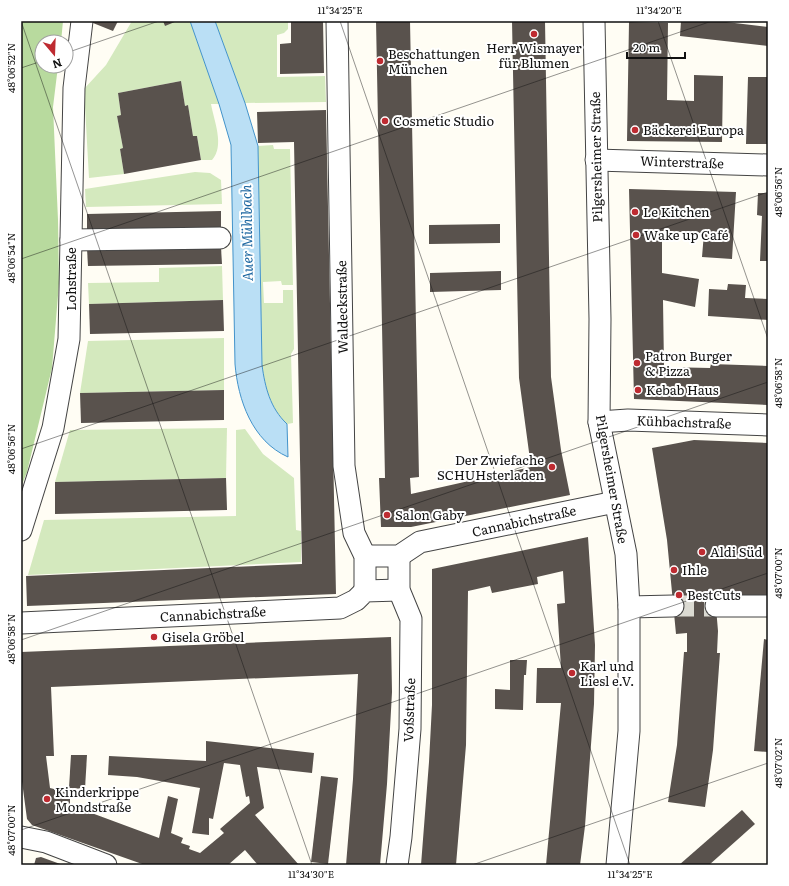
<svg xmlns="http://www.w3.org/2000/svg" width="789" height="886" font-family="Literata,serif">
<rect width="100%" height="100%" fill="#fffdf4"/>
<g fill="#d4e9be">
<path d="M132,21H190L219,104H211C214,121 225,146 212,160H201L197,136H193L188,105L185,106L181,81L118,93L121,115L117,116L123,148L120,149L124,174L89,178L84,89L106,65Z"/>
<polygon points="215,21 288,21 288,29 284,33 277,35 277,77 325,76 326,102 245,103"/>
<path d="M273,145L274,149H290L293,285H282L281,281L263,282L264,303H283V290H293L294,349L291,354L293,423L287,424C270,408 265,387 262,365L258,146Z"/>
<polygon points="195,172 210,173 221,180 222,204 86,207 85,189"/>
<polygon points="222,266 223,300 89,304 88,283 159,282 159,268"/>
<polygon points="224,338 224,390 80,393 88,341"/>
<polygon points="227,428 226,478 55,482 70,430"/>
<polygon points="245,429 263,454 294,478 296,530 301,531 301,562 28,575 44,520 236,516 236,430"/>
</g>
<polygon fill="#b8da9e" points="21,21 63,21 61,42 42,42 42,66 58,66 53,107 58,220 59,283 52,368 27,472 21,487"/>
<path fill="#badff5" stroke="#4393ca" d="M190,21H215L245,103L258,146L262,365C265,387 270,408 287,424L288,457C252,441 238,400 235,364L231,145L219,104Z"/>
<g fill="#59524d">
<polygon points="93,21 118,21 113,31 93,23"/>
<polygon points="163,21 177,21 165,26"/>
<polygon points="291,21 323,21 324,73 280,74 280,44 291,43"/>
<polygon points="376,21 410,21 419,477 410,478 411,494 531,467 519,378 512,21 545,21 551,377 561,450 570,495 411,527 381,527 379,478 385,478"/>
<polygon points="681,21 718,21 768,27 768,46 680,36"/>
<polygon points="629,22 668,23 667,100 694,101 694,75 723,76 722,142 627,141"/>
<polygon points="748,77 768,77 768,144 746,144"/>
<polygon points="181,81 185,106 188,105 193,136 197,136 201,160 124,174 120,149 123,148 117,116 121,115 118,93"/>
<polygon points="326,110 336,594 27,606 26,576 302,564 294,142 258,143 257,112"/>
<polygon points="629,189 736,192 732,259 702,257 704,233 662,231 662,273 699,279 695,307 663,300 664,367 710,368 711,364 768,366 768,405 634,399"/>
<polygon points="758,193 768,193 768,261 760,261 762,216 757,215"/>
<polygon points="221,211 221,229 87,231 87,214"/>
<polygon points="500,224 500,243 429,244 429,225"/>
<polygon points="221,247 222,264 88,266 87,249"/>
<polygon points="501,271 501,290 430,292 430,273"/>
<polygon points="728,284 746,285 745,298 768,299 768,320 708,316 709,289 727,290"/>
<polygon points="223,300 224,331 90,334 89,304"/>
<polygon points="224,390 224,420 81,423 80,393"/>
<polygon points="694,440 768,443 768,598 715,596 718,631 717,653 720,653 713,750 705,807 668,802 677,745 684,652 687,652 687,633 676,634 667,540 652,448"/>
<polygon points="226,478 227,510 55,514 55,482"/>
<polygon points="588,537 595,645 594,704 585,826 580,865 546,865 561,703 536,703 537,668 561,668 557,604 565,603 563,571 537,577 538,584 492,593 490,586 468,591 466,745 456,865 421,865 429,762 432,705 432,569"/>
<polygon points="391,637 392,692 387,784 380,865 346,865 353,779 358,674 51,687 54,756 46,756 50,788 70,793 70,805 159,838 168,796 178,799 171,833 183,838 181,843 190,846 189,849 200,853 224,833 220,829 250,803 249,796 246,797 240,765 224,763 213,819 209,818 209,835 192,833 200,788 137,777 108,775 109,756 206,761 206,741 314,753 312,773 257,767 264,808 255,815 299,865 258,865 245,850 228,865 145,865 32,825 27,819 21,774 21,652"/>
<polygon points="764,639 768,640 768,752 754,751"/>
<polygon points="510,660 527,660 526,675 524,675 523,710 495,709 495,689 510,690"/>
<polygon points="71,755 87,755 85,789 69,788"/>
<polygon points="321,776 338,778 328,864 311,862"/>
<polygon points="742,810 755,824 709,865 679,865"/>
<polygon points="41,857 63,865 34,865 36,858"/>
</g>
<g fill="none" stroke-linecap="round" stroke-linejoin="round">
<polyline stroke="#dbdad2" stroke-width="21" stroke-dasharray="21 10" stroke-linecap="butt" points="673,606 716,606"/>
<g stroke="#444" stroke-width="23">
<g id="minor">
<polyline points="337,21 344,466 354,533 365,556 365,591"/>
<polyline points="594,21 600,319 599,422 626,554 629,607 629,731 617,865"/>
<polyline points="596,160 768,165"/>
<polyline points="71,240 220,238"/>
<polyline points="599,422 628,420 768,425"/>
<polyline points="21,530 53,428 69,339 74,88 82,21"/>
<polyline points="365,556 399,556 420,542 615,502"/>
<polyline points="716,606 768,606"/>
<polyline points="629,607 673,606"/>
<polyline points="21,623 340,608 356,600 365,591 399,590"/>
<polyline points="21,837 46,842 106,865"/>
<polyline points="397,865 401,837 410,729 411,619 399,590 399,556"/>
</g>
</g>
<use href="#minor" stroke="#fff" stroke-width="21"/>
</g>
<path fill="none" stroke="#111" stroke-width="1" stroke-opacity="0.45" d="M21,21L312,865M340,21L630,865M658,21L768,339M66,53L159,21M21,68L42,61M21,259L712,21M21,449L768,192M21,640L768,382M21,830L768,573M472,865L768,763"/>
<g fill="#be2b31" stroke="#fff" stroke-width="1.5">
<circle cx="534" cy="34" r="4"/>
<circle cx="380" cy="61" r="4"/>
<circle cx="385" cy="121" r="4"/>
<circle cx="635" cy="130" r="4"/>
<circle cx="635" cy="212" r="4"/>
<circle cx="636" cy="235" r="4"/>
<circle cx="637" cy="363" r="4"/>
<circle cx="638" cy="390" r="4"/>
<circle cx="552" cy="467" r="4"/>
<circle cx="387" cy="515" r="4"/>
<circle cx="702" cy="552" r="4"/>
<circle cx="674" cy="570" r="4"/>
<circle cx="679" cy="595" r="4"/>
<circle cx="154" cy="637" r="4"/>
<circle cx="572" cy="673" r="4"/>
<circle cx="47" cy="799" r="4"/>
</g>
<g text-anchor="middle" stroke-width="4" stroke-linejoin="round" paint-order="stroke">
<g font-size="13" fill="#111" stroke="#fff" text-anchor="start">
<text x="534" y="53" text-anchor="middle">Herr Wismayer<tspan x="534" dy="15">für Blumen</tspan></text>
<text x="388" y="59">Beschattungen<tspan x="388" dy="15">München</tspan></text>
<text x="393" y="126">Cosmetic Studio</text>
<text x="643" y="135">Bäckerei Europa</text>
<text x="643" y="217">Le Kitchen</text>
<text x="644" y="240">Wake up Café</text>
<text x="645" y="361">Patron Burger<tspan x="645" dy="15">&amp; Pizza</tspan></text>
<text x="646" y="395">Kebab Haus</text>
<text x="544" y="465" text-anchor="end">Der Zwiefache<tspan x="544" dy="15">SCHUHsterladen</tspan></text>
<text x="395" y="520">Salon Gaby</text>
<text x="710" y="557">Aldi Süd</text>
<text x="682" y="575">Ihle</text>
<text x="687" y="600">BestCuts</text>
<text x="162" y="642">Gisela Gröbel</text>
<text x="580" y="671">Karl und<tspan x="580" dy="15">Liesl e.V.</tspan></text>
<text x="55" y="797">Kinderkrippe<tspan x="55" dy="15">Mondstraße</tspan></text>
</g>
<g font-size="13" fill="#111" stroke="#fff">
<text transform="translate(596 157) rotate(-91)" y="5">Pilgersheimer Straße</text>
<text transform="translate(682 162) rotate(2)" y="5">Winterstraße</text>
<text transform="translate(71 279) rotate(-90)" y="5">Lohstraße</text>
<text transform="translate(342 307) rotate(-91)" y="5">Waldeckstraße</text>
<text transform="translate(684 422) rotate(2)" y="5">Kühbachstraße</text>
<text transform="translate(612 479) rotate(80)" y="5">Pilgersheimer Straße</text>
<text transform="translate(524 521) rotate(-12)" y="5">Cannabichstraße</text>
<text transform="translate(213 614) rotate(-3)" y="5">Cannabichstraße</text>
<text transform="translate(409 710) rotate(-88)" y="5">Voßstraße</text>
</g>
<g font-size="14" font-style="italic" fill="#1c66a0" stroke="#fff">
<text transform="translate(247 233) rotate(-91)" y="5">Auer Mühlbach</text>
</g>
</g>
<rect width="789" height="886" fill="none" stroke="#ffffff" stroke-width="44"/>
<g transform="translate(54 54) rotate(161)"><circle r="19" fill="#ffffff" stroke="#a0a0a0"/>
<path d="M0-3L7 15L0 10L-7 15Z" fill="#be2b31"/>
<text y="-6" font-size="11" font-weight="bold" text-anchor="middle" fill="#111111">N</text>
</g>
<path d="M627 52v6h58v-6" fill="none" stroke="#111111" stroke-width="2"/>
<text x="633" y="52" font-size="12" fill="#111111" stroke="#ffffff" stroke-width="3" paint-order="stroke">20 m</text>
<rect x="22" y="22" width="745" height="842" fill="none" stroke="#111" stroke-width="1.5"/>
<g font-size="10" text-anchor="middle" fill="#111">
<text x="340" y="14">11°34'25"E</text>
<text x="659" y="14">11°34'20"E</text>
<text transform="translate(11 68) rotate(-90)" y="4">48°06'52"N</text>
<text transform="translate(778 192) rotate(-90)" y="4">48°06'56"N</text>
<text transform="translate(11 258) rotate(-90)" y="4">48°06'54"N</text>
<text transform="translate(778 383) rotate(-90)" y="4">48°06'58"N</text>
<text transform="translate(11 449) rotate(-90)" y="4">48°06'56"N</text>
<text transform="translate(778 573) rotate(-90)" y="4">48°07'00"N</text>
<text transform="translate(11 639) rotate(-90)" y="4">48°06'58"N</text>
<text transform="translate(778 763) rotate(-90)" y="4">48°07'02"N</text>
<text transform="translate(11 830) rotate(-90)" y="4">48°07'00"N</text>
<text x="311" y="878">11°34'30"E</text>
<text x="630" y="878">11°34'25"E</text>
</g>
</svg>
